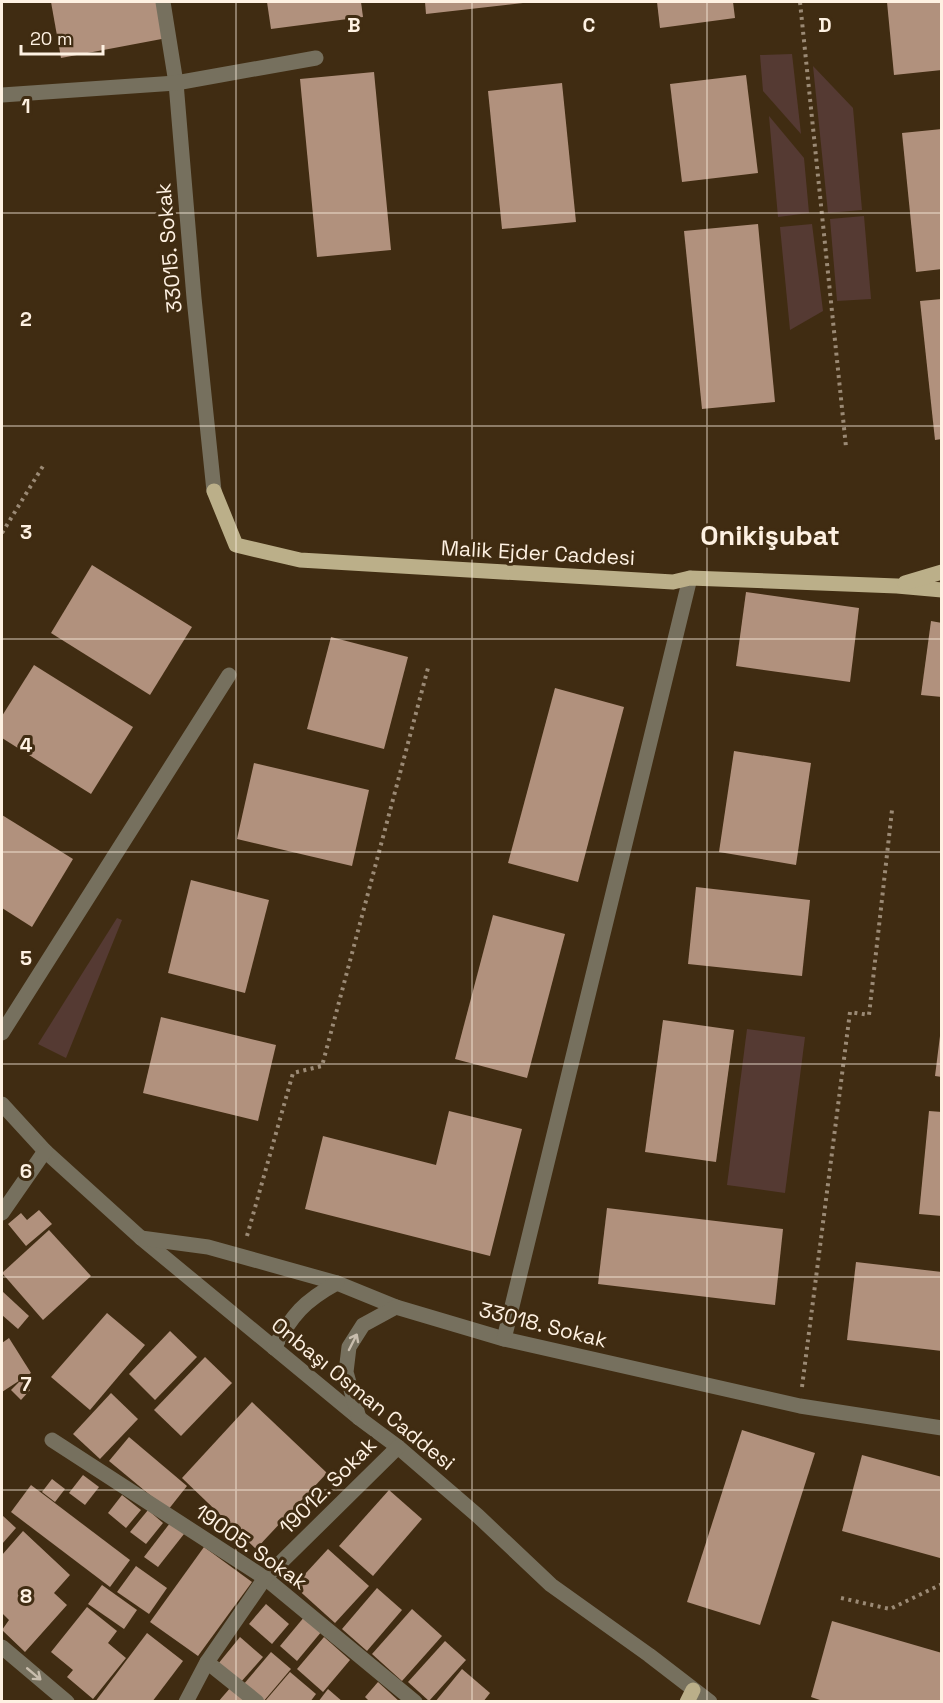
<svg xmlns="http://www.w3.org/2000/svg" width="943" height="1703" font-family="'Space Grotesk',sans-serif">
<rect width="100%" height="100%" fill="#402c12"/>
<g fill="#553a33">
<polygon points="792,54 801,134 763,91 760,55"/>
<polygon points="813,66 853,108 862,210 828,213"/>
<polygon points="769,116 804,158 809,213 778,217"/>
<polygon points="864,216 871,299 837,301 830,219"/>
<polygon points="812,224 823,311 790,330 780,227"/>
<polygon points="117,918 122,920 66,1058 38,1044"/>
<polygon points="747,1029 805,1037 785,1193 727,1185"/>
</g>
<g fill="#b1917d">
<polygon points="51,2 160,2 167,38 61,58"/>
<polygon points="267,2 361,2 363,17 271,29"/>
<polygon points="425,2 522,2 523,3 426,14"/>
<polygon points="657,2 733,2 735,18 660,28"/>
<polygon points="887,2 942,2 942,70 894,75"/>
<polygon points="374,72 391,250 317,257 300,79"/>
<polygon points="746,75 758,173 682,182 670,84"/>
<polygon points="562,83 576,222 502,229 488,91"/>
<polygon points="942,129 942,269 916,272 902,133"/>
<polygon points="758,224 775,402 702,409 684,231"/>
<polygon points="942,299 942,439 935,440 920,301"/>
<polygon points="92,565 192,627 150,695 51,633"/>
<polygon points="746,592 859,608 850,682 736,666"/>
<polygon points="931,621 942,623 942,697 921,695"/>
<polygon points="331,637 408,657 384,749 307,729"/>
<polygon points="34,665 133,727 91,794 2,738 2,716"/>
<polygon points="555,688 624,707 578,882 508,863"/>
<polygon points="734,751 811,763 796,865 719,852"/>
<polygon points="254,763 369,790 352,866 237,839"/>
<polygon points="2,815 73,859 32,927 2,908"/>
<polygon points="191,880 269,900 245,993 168,973"/>
<polygon points="696,887 810,900 802,976 688,964"/>
<polygon points="493,915 565,934 527,1078 455,1059"/>
<polygon points="161,1017 276,1045 258,1121 143,1093"/>
<polygon points="663,1020 734,1030 716,1162 645,1152"/>
<polygon points="940,1036 942,1036 942,1077 935,1076"/>
<polygon points="449,1111 522,1129 490,1256 305,1209 323,1136 436,1165"/>
<polygon points="929,1111 942,1112 942,1216 919,1214"/>
<polygon points="607,1208 783,1229 775,1305 598,1284"/>
<polygon points="39,1210 52,1224 26,1246 8,1224 21,1213 27,1220"/>
<polygon points="49,1230 91,1276 43,1320 2,1273"/>
<polygon points="856,1262 942,1272 942,1351 847,1340"/>
<polygon points="2,1291 29,1316 18,1329 2,1315"/>
<polygon points="107,1313 145,1345 90,1410 51,1377"/>
<polygon points="170,1331 197,1357 155,1400 129,1374"/>
<polygon points="9,1338 31,1373 2,1392 2,1343"/>
<polygon points="205,1357 232,1383 181,1436 154,1410"/>
<polygon points="21,1380 30,1390 21,1400 11,1390"/>
<polygon points="111,1393 138,1419 100,1459 73,1434"/>
<polygon points="252,1402 327,1473 256,1549 182,1478"/>
<polygon points="742,1430 815,1453 760,1625 687,1602"/>
<polygon points="129,1437 187,1486 168,1510 109,1461"/>
<polygon points="862,1455 942,1477 940,1558 842,1531"/>
<polygon points="83,1475 99,1487 85,1505 69,1493"/>
<polygon points="52,1479 65,1489 55,1502 42,1492"/>
<polygon points="31,1485 130,1560 110,1587 11,1512"/>
<polygon points="389,1490 422,1519 373,1576 339,1546"/>
<polygon points="122,1495 141,1510 126,1528 108,1513"/>
<polygon points="148,1510 163,1523 146,1544 130,1532"/>
<polygon points="2,1515 16,1528 2,1544"/>
<polygon points="170,1523 184,1534 158,1567 144,1557"/>
<polygon points="23,1531 70,1575 54,1593 67,1605 25,1652 2,1630 9,1620 2,1613 2,1555"/>
<polygon points="204,1547 252,1582 198,1656 150,1622"/>
<polygon points="328,1549 369,1586 335,1623 294,1586"/>
<polygon points="136,1566 167,1588 149,1614 117,1592"/>
<polygon points="102,1585 137,1610 124,1629 88,1604"/>
<polygon points="377,1588 402,1610 367,1651 342,1629"/>
<polygon points="266,1604 289,1624 272,1644 249,1624"/>
<polygon points="87,1607 117,1631 108,1643 126,1658 93,1699 67,1677 73,1670 51,1652"/>
<polygon points="412,1609 442,1636 402,1681 372,1654"/>
<polygon points="305,1616 322,1631 297,1661 280,1646"/>
<polygon points="832,1621 942,1653 942,1702 826,1702 811,1697"/>
<polygon points="147,1633 183,1661 152,1702 95,1702"/>
<polygon points="240,1637 263,1657 240,1683 218,1664"/>
<polygon points="324,1637 350,1660 323,1692 297,1669"/>
<polygon points="445,1641 466,1660 429,1701 408,1682"/>
<polygon points="271,1652 291,1669 263,1702 243,1685"/>
<polygon points="462,1669 490,1693 483,1702 435,1702"/>
<polygon points="290,1672 316,1694 310,1702 269,1702 266,1700"/>
<polygon points="378,1682 400,1702 370,1702 365,1697"/>
<polygon points="231,1687 249,1702 218,1702"/>
<polygon points="328,1689 343,1702 318,1702"/>
</g>
<g fill="none" stroke-linecap="round" stroke-linejoin="round">
<g stroke="#9b8a75" stroke-width="4" stroke-dasharray="3 4.5" stroke-linecap="butt">
<polyline points="800,2 846,447"/>
<polyline points="2,533 43,466"/>
<polyline points="247,1236 293,1073 322,1066 428,668"/>
<polyline points="802,1387 850,1012 869,1015 892,810"/>
<polyline points="841,1598 890,1609 942,1584"/>
</g>
<g stroke="#76705e" stroke-width="15">
<polyline points="163,2 176,83 194,298 214,491"/>
<polyline points="2,95 176,83 316,58"/>
<polyline points="2,1033 229,675"/>
<polyline points="2,1104 45,1151 141,1238 359,1418 398,1447 478,1516 551,1585 649,1655 710,1702"/>
<polyline points="2,1213 45,1151"/>
<polyline points="141,1238 208,1247 337,1283 396,1307 504,1339 800,1406 942,1428"/>
<polyline points="504,1339 690,578"/>
<path d="M274,1348C292,1315 304,1301 337,1283"/>
<polyline points="359,1418 346,1372 349,1347 363,1325 396,1307"/>
<polyline points="52,1440 265,1578 415,1702"/>
<polyline points="2,1647 67,1702"/>
<polyline points="207,1662 257,1702"/>
<polyline points="186,1702 207,1662 265,1578 398,1447"/>
</g>
<g stroke="#bbaf89" stroke-width="15">
<polyline points="214,491 236,545 300,560 673,582 690,578 897,586 942,590"/>
<polyline points="905,583 942,572"/>
<polyline points="687,1702 693,1690"/>
</g>
</g>
<defs><path id="oneway-shaft" d="M-6 0H5M1.5-3L5.5 0L1.5 3" fill="none" stroke-width="1.6" stroke-linecap="round" stroke-linejoin="round" transform="scale(1.5)"/></defs>
<g stroke="#c8bdad">
<use href="#oneway-shaft" transform="translate(353 1342) rotate(-63)"/>
<use href="#oneway-shaft" transform="translate(34 1674) rotate(40)"/>
</g>
<path fill="none" stroke="#fef1e2" stroke-width="1.5" stroke-opacity="0.55" d="M236,2V1702M472,2V1702M707,2V1702M2,213H942M2,426H942M2,639H942M2,852H942M2,1064H942M2,1277H942M2,1490H942"/>
<g text-anchor="middle" stroke-width="6" stroke-linejoin="round" paint-order="stroke">
<g font-size="21" fill="#fef1e2" stroke="#402c12">
<text transform="translate(169 248) rotate(-95)" y="7">33015. Sokak</text>
<text transform="translate(538 553) rotate(3)" y="7">Malik Ejder Caddesi</text>
<text transform="translate(543 1325) rotate(14)" y="7">33018. Sokak</text>
<text transform="translate(363 1394) rotate(39)" y="7">Onbaşı Osman Caddesi</text>
<text transform="translate(328 1486) rotate(-45)" y="7">19012. Sokak</text>
<text transform="translate(251 1547) rotate(35)" y="7">19005. Sokak</text>
</g>
<g font-size="27" font-weight="bold" fill="#fef1e2" stroke="#402c12">
<text x="770" y="545">Onikişubat</text>
</g>
</g>
<g font-size="20" text-anchor="middle" font-weight="bold" fill="#fef1e2" stroke="#402c12" stroke-width="6" stroke-linejoin="round" paint-order="stroke">
<text x="354" y="32">B</text>
<text x="589" y="32">C</text>
<text x="825" y="32">D</text>
<text x="26" y="113">1</text>
<text x="26" y="326">2</text>
<text x="26" y="539">3</text>
<text x="26" y="752">4</text>
<text x="26" y="965">5</text>
<text x="26" y="1178">6</text>
<text x="26" y="1391">7</text>
<text x="26" y="1603">8</text>
</g>
<rect width="943" height="1703" fill="none" stroke="#fef1e2" stroke-width="6"/>
<path d="M21 45v9h82v-9" fill="none" stroke="#fef1e2" stroke-width="3"/>
<text x="30" y="45" font-size="18" fill="#fef1e2" stroke="#402c12" stroke-width="4.5" paint-order="stroke">20 m</text>
</svg>
